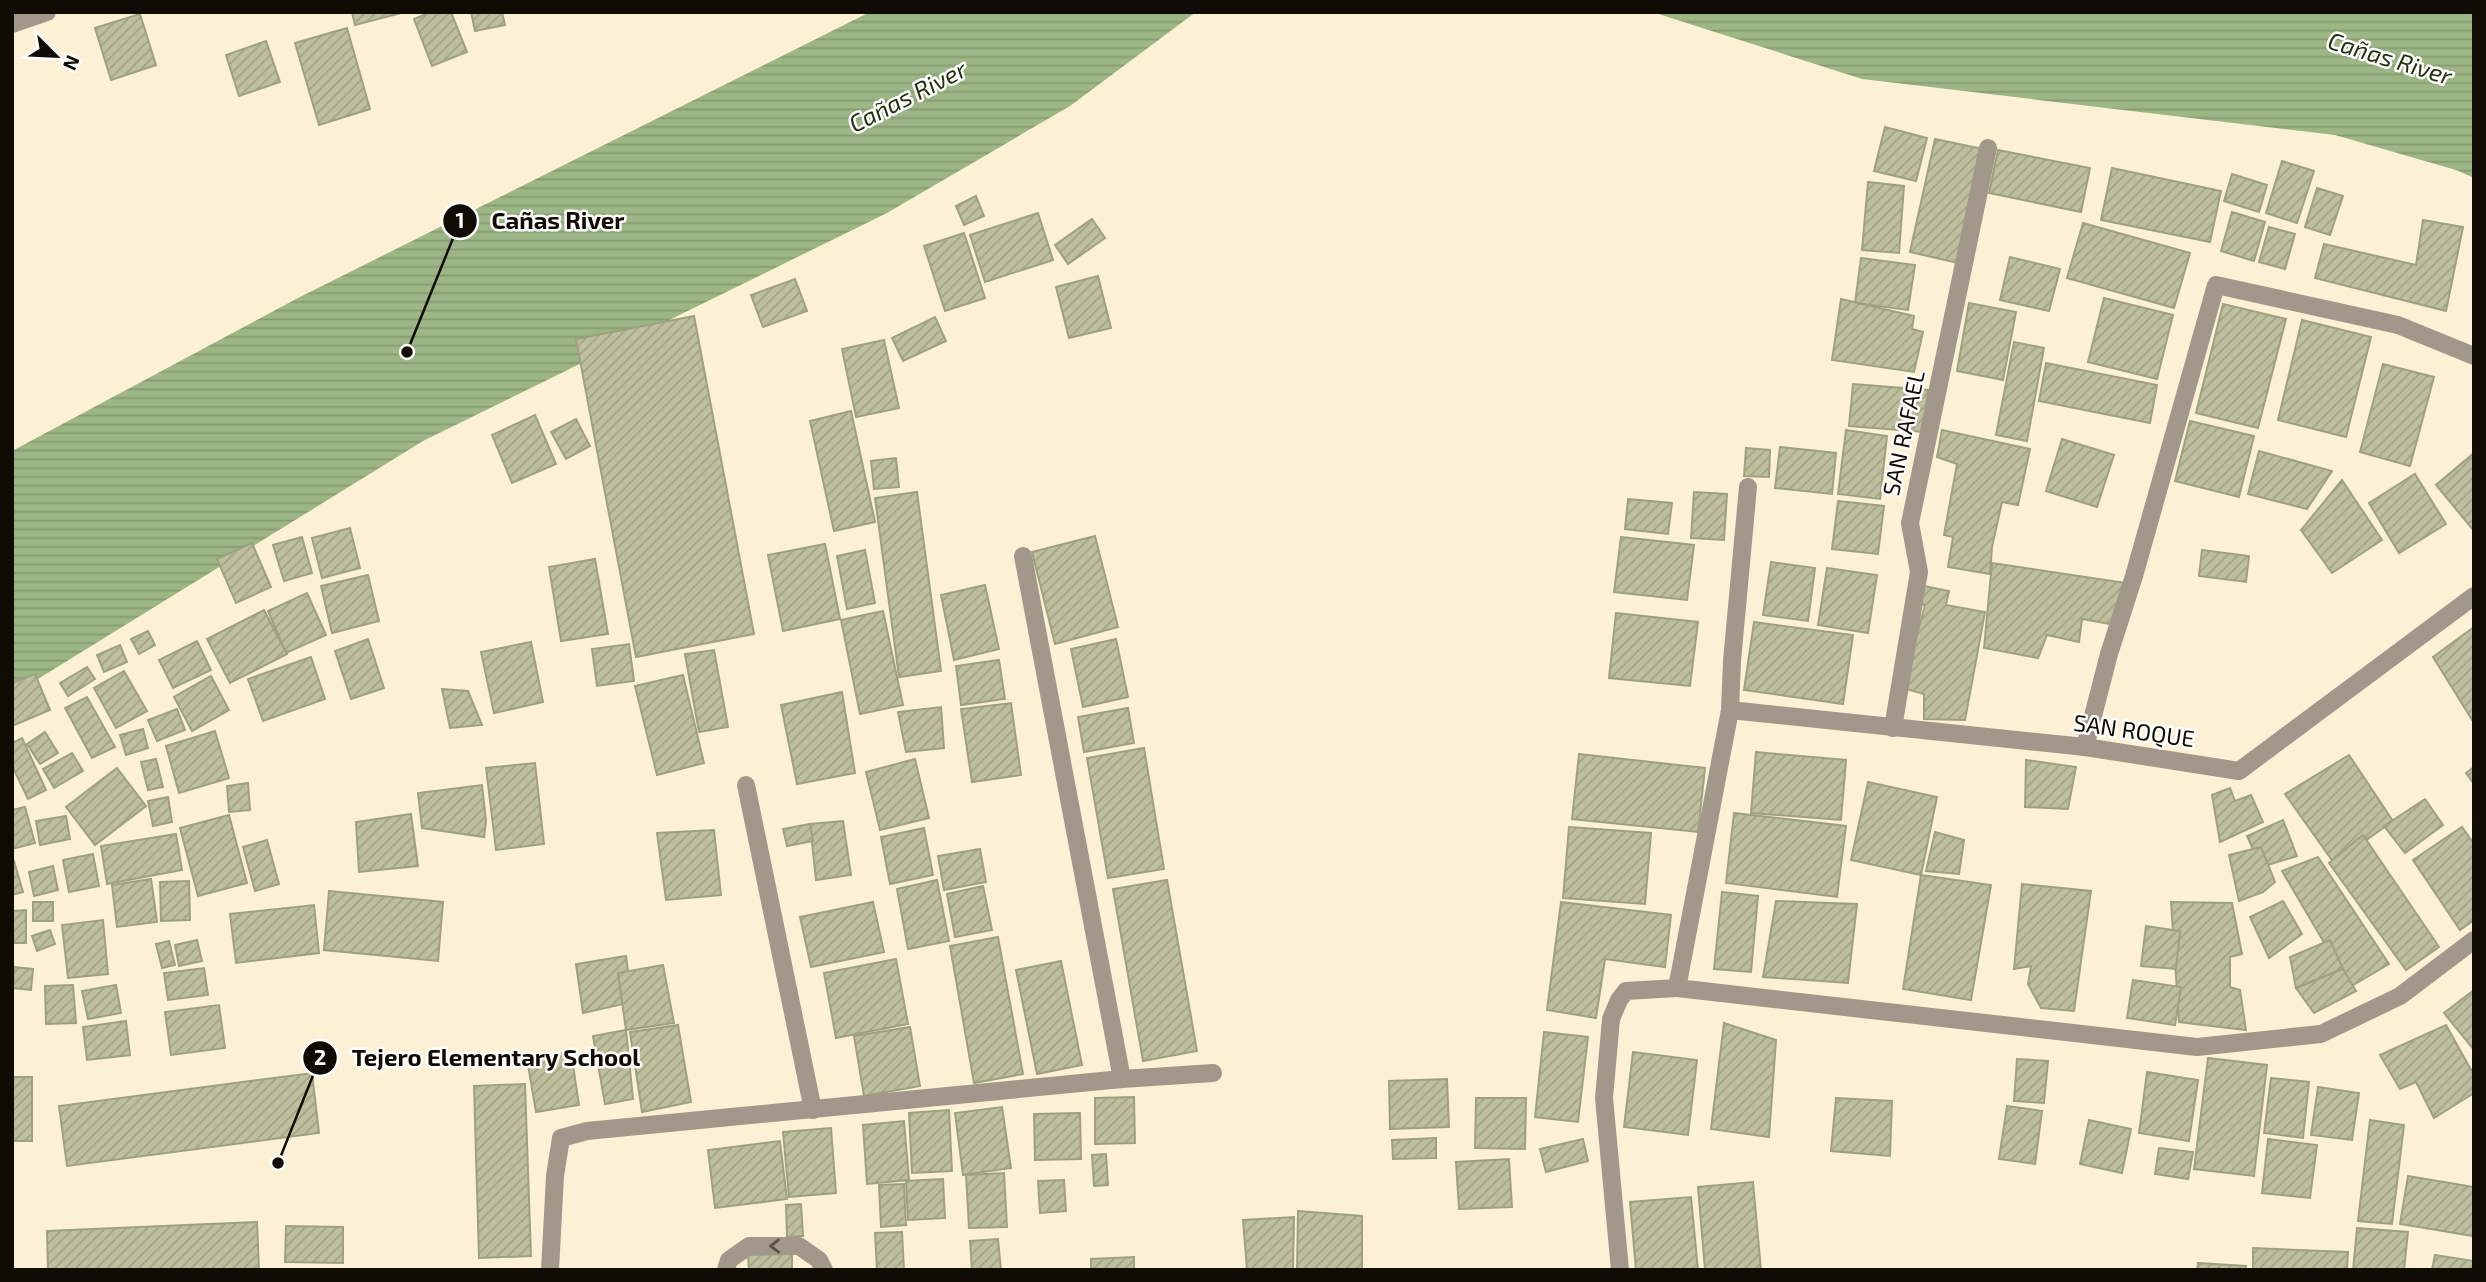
<svg xmlns="http://www.w3.org/2000/svg" width="2486" height="1282" font-family="'Exo 2',sans-serif">
<defs>
<pattern id="water-rules" width="6" height="5" patternUnits="userSpaceOnUse" patternTransform="scale(1.75)"><rect width="6" height="5" fill="#9db685"/><path d="M0 2.5h6" fill="none" stroke="#869b71"/></pattern>
<pattern id="building-hatch" width="6" height="6" patternUnits="userSpaceOnUse" patternTransform="scale(1.75)"><rect width="6" height="6" fill="#bebf9c"/><path d="M-1 1l2-2M0 6l6-6M5 7l2-2" fill="none" stroke="#a2a385"/></pattern>
</defs>
<rect width="100%" height="100%" fill="#fcf1d5"/>
<g fill="url(#water-rules)">
<polygon points="870,12 1196,12 1070,106 887,213 423,441 12,695 12,451 296,299"/>
<polygon points="1652,12 2465,12 2474,15 2474,178 2456,170 2335,135 1862,79"/>
</g>
<g fill="url(#building-hatch)" stroke="#9fa17e" stroke-width="2">
<polygon points="352,12 405,12 355,25"/>
<polygon points="431,12 451,12 467,52 432,66 414,19"/>
<polygon points="471,12 502,12 505,25 475,31"/>
<polygon points="140,14 156,65 111,80 95,28"/>
<polygon points="347,28 370,109 319,125 295,43"/>
<polygon points="266,41 280,82 239,96 226,55"/>
<polygon points="1885,127 1927,138 1916,181 1874,171"/>
<polygon points="1935,139 1983,149 1958,263 1910,252"/>
<polygon points="1998,150 2090,168 2081,212 1989,193"/>
<polygon points="2282,161 2314,171 2297,223 2266,213"/>
<polygon points="2112,168 2221,191 2210,242 2101,220"/>
<polygon points="2232,174 2267,185 2259,212 2224,201"/>
<polygon points="1868,182 1904,186 1899,253 1862,250"/>
<polygon points="2317,188 2343,196 2330,235 2305,227"/>
<polygon points="976,196 984,216 964,225 956,206"/>
<polygon points="2232,212 2265,222 2254,261 2221,251"/>
<polygon points="1038,213 1053,260 985,282 970,235"/>
<polygon points="1092,219 1105,238 1068,264 1055,245"/>
<polygon points="2423,220 2463,227 2446,311 2315,278 2324,244 2416,265"/>
<polygon points="2083,223 2190,253 2174,308 2067,278"/>
<polygon points="2269,227 2295,234 2285,269 2259,262"/>
<polygon points="964,233 985,298 945,311 924,246"/>
<polygon points="2010,257 2060,269 2049,311 2000,300"/>
<polygon points="1861,258 1915,265 1908,310 1855,303"/>
<polygon points="1098,276 1111,328 1069,338 1056,287"/>
<polygon points="795,279 807,311 763,327 751,295"/>
<polygon points="2104,298 2173,315 2157,379 2088,362"/>
<polygon points="1841,299 1914,316 1912,329 1923,332 1914,372 1832,360"/>
<polygon points="1969,303 2016,312 2003,380 1957,371"/>
<polygon points="2223,304 2286,319 2258,428 2196,413"/>
<polygon points="694,316 754,634 636,657 576,339"/>
<polygon points="935,317 946,341 903,361 892,338"/>
<polygon points="2302,320 2371,337 2346,437 2278,420"/>
<polygon points="884,340 899,408 856,417 842,349"/>
<polygon points="2014,342 2044,348 2027,441 1996,435"/>
<polygon points="2046,363 2157,385 2150,423 2039,401"/>
<polygon points="2383,364 2434,377 2410,466 2360,452"/>
<polygon points="1853,384 1928,390 1924,432 1849,426"/>
<polygon points="851,411 875,522 834,531 810,421"/>
<polygon points="535,415 556,464 512,483 492,435"/>
<polygon points="576,419 590,446 566,459 551,432"/>
<polygon points="2190,421 2254,436 2239,497 2175,481"/>
<polygon points="1846,430 1887,436 1880,499 1838,494"/>
<polygon points="1942,430 2030,449 2018,505 2002,502 1992,547 1990,574 1948,567 1953,537 1944,535 1957,464 1937,457"/>
<polygon points="2062,439 2114,455 2097,507 2046,491"/>
<polygon points="1780,447 1836,453 1832,494 1775,488"/>
<polygon points="1746,448 1770,450 1769,477 1744,476"/>
<polygon points="2259,451 2332,471 2307,509 2248,494"/>
<polygon points="2474,453 2474,531 2436,485"/>
<polygon points="896,458 899,487 874,489 871,461"/>
<polygon points="2415,474 2446,524 2399,553 2369,503"/>
<polygon points="2342,480 2382,540 2332,573 2301,530"/>
<polygon points="917,492 941,671 899,677 875,498"/>
<polygon points="1694,492 1727,494 1724,540 1691,538"/>
<polygon points="1628,499 1672,503 1668,534 1625,529"/>
<polygon points="1838,501 1884,506 1878,554 1832,549"/>
<polygon points="350,528 360,568 322,578 312,538"/>
<polygon points="1095,536 1118,627 1055,644 1032,552"/>
<polygon points="302,537 312,573 284,581 273,545"/>
<polygon points="1621,537 1694,545 1687,600 1614,592"/>
<polygon points="252,543 271,587 236,603 217,559"/>
<polygon points="825,544 840,619 783,631 768,555"/>
<polygon points="865,550 875,603 847,609 837,556"/>
<polygon points="2202,550 2249,556 2246,582 2199,576"/>
<polygon points="595,559 608,634 561,641 549,567"/>
<polygon points="1771,562 1815,568 1808,621 1763,615"/>
<polygon points="1992,563 2126,583 2116,625 2082,619 2079,642 2047,635 2038,658 1984,648"/>
<polygon points="1827,568 1877,575 1868,633 1818,625"/>
<polygon points="368,575 379,621 332,633 321,586"/>
<polygon points="985,585 999,649 954,660 941,595"/>
<polygon points="1919,585 1949,591 1946,605 1985,612 1965,720 1924,719 1924,694 1903,688 1925,605 1914,602"/>
<polygon points="307,593 326,635 286,653 268,611"/>
<polygon points="264,610 287,654 230,683 207,639"/>
<polygon points="883,611 903,705 860,714 841,620"/>
<polygon points="1616,613 1698,622 1690,686 1609,678"/>
<polygon points="1754,622 1853,635 1843,704 1744,690"/>
<polygon points="2474,627 2474,723 2433,657"/>
<polygon points="148,631 155,645 139,654 131,639"/>
<polygon points="368,639 384,688 351,699 335,651"/>
<polygon points="1116,639 1128,697 1083,707 1071,649"/>
<polygon points="197,641 211,670 173,688 159,660"/>
<polygon points="531,642 543,702 494,713 481,652"/>
<polygon points="629,644 634,681 597,686 592,649"/>
<polygon points="120,645 127,662 104,672 97,655"/>
<polygon points="714,650 728,727 699,732 685,654"/>
<polygon points="311,657 325,699 263,721 248,679"/>
<polygon points="999,660 1005,699 961,705 956,666"/>
<polygon points="87,667 95,679 68,696 60,683"/>
<polygon points="124,671 147,711 116,728 94,688"/>
<polygon points="35,674 50,710 12,726 12,683"/>
<polygon points="683,675 704,763 657,775 635,686"/>
<polygon points="211,676 229,710 192,731 174,697"/>
<polygon points="442,689 468,691 482,725 450,728"/>
<polygon points="842,692 855,773 797,784 781,705"/>
<polygon points="87,697 115,747 92,758 65,708"/>
<polygon points="1011,703 1021,775 972,782 961,709"/>
<polygon points="941,707 944,748 906,752 898,712"/>
<polygon points="1128,708 1134,743 1084,752 1078,717"/>
<polygon points="177,709 185,730 157,741 148,720"/>
<polygon points="143,729 148,748 126,755 120,735"/>
<polygon points="215,731 229,778 179,793 166,746"/>
<polygon points="45,732 58,753 40,764 27,744"/>
<polygon points="22,738 46,790 28,799 12,766 12,743"/>
<polygon points="1144,748 1164,869 1108,878 1087,758"/>
<polygon points="1756,752 1846,760 1841,820 1751,813"/>
<polygon points="72,753 83,771 54,788 43,769"/>
<polygon points="1579,754 1705,768 1698,832 1572,819"/>
<polygon points="2349,755 2393,821 2334,863 2285,794"/>
<polygon points="156,759 163,787 148,790 141,762"/>
<polygon points="915,759 929,818 880,830 866,772"/>
<polygon points="2026,760 2076,767 2068,809 2025,807"/>
<polygon points="535,763 544,844 496,850 486,768"/>
<polygon points="2474,767 2474,784 2466,773"/>
<polygon points="117,768 146,806 95,845 66,807"/>
<polygon points="1868,782 1937,797 1921,875 1851,860"/>
<polygon points="248,783 250,810 229,812 227,786"/>
<polygon points="482,785 486,821 484,837 422,828 418,793"/>
<polygon points="2230,788 2235,801 2251,795 2263,822 2220,842 2212,795"/>
<polygon points="168,797 172,822 153,826 148,801"/>
<polygon points="2425,799 2443,825 2405,853 2384,826"/>
<polygon points="25,807 35,843 12,849 12,810"/>
<polygon points="1734,813 1846,826 1837,897 1726,883"/>
<polygon points="411,814 418,866 359,872 356,822"/>
<polygon points="229,815 247,883 198,896 180,828"/>
<polygon points="66,816 70,839 40,845 36,821"/>
<polygon points="2283,820 2297,856 2261,867 2247,836"/>
<polygon points="843,821 851,875 816,880 810,824"/>
<polygon points="810,824 813,841 787,846 783,829"/>
<polygon points="1569,827 1651,833 1645,904 1563,898"/>
<polygon points="2462,827 2474,844 2474,920 2460,930 2413,860"/>
<polygon points="924,828 933,875 890,884 881,837"/>
<polygon points="714,830 721,895 666,900 657,833"/>
<polygon points="1935,832 1964,840 1959,874 1926,871"/>
<polygon points="176,834 182,870 107,884 101,846"/>
<polygon points="2363,835 2439,947 2406,970 2329,863"/>
<polygon points="267,840 279,884 255,891 243,847"/>
<polygon points="2261,847 2275,882 2263,892 2239,901 2229,855"/>
<polygon points="980,849 986,882 944,890 938,856"/>
<polygon points="93,854 99,886 69,892 63,860"/>
<polygon points="2318,857 2389,964 2350,987 2282,871"/>
<polygon points="14,861 23,892 12,895 12,862"/>
<polygon points="53,866 58,890 34,896 29,872"/>
<polygon points="1921,875 1991,885 1971,1000 1903,989"/>
<polygon points="151,879 157,922 117,927 112,885"/>
<polygon points="937,880 949,941 908,949 897,889"/>
<polygon points="1167,880 1197,1051 1143,1061 1113,889"/>
<polygon points="189,881 190,920 161,921 160,882"/>
<polygon points="2022,884 2091,891 2074,1011 2041,1008 2028,984 2031,966 2014,969"/>
<polygon points="983,886 992,930 955,937 947,894"/>
<polygon points="329,891 443,902 438,961 324,950"/>
<polygon points="1722,892 1758,896 1751,972 1714,969"/>
<polygon points="1776,901 1857,904 1848,983 1763,977"/>
<polygon points="2283,901 2302,934 2269,958 2250,917"/>
<rect x="33" y="902" width="20" height="19"/>
<polygon points="873,902 884,952 811,967 800,917"/>
<polygon points="1561,902 1671,915 1665,967 1605,959 1596,1018 1547,1010"/>
<polygon points="2171,902 2232,903 2242,954 2230,957 2230,987 2240,990 2246,1030 2179,1022"/>
<polygon points="314,905 319,953 236,963 230,914"/>
<polygon points="26,910 26,943 12,943 12,911"/>
<polygon points="103,920 108,974 68,978 62,925"/>
<polygon points="2146,926 2180,931 2176,969 2141,966"/>
<polygon points="50,930 55,944 37,951 32,936"/>
<polygon points="998,937 1023,1074 974,1083 950,946"/>
<polygon points="197,940 202,961 179,966 175,945"/>
<polygon points="2330,940 2343,969 2296,988 2290,957"/>
<polygon points="169,941 175,965 162,968 156,944"/>
<polygon points="626,956 632,1002 583,1013 576,964"/>
<polygon points="896,959 908,1024 836,1038 824,973"/>
<polygon points="1061,961 1082,1065 1037,1074 1016,970"/>
<polygon points="663,965 674,1023 626,1030 618,973"/>
<polygon points="14,967 33,969 31,990 13,988"/>
<polygon points="204,968 208,995 168,1000 164,973"/>
<polygon points="2343,969 2356,991 2314,1013 2296,988"/>
<polygon points="2133,980 2181,987 2175,1025 2127,1018"/>
<polygon points="73,985 76,1023 46,1024 45,986"/>
<polygon points="116,985 121,1013 88,1019 82,991"/>
<polygon points="2474,990 2474,1050 2444,1013"/>
<polygon points="219,1005 225,1048 171,1055 165,1012"/>
<polygon points="126,1021 130,1055 87,1060 83,1027"/>
<polygon points="1724,1023 1776,1040 1769,1137 1711,1129"/>
<polygon points="678,1025 691,1102 642,1112 630,1032"/>
<polygon points="2446,1025 2474,1075 2474,1093 2434,1118 2416,1082 2400,1089 2380,1055"/>
<polygon points="910,1027 920,1086 864,1096 854,1036"/>
<polygon points="626,1030 633,1099 605,1104 593,1036"/>
<polygon points="1544,1032 1588,1037 1578,1122 1535,1117"/>
<polygon points="571,1052 579,1105 536,1112 527,1059"/>
<polygon points="1633,1052 1697,1060 1688,1135 1624,1127"/>
<polygon points="2208,1058 2267,1065 2254,1176 2194,1169"/>
<polygon points="2017,1059 2048,1061 2044,1103 2014,1101"/>
<polygon points="2147,1072 2198,1080 2189,1141 2139,1133"/>
<polygon points="312,1073 319,1133 67,1166 59,1106"/>
<rect x="12" y="1077" width="20" height="64"/>
<polygon points="2271,1078 2309,1082 2303,1138 2264,1133"/>
<polygon points="1447,1079 1449,1127 1390,1129 1389,1081"/>
<polygon points="525,1084 531,1256 479,1258 474,1086"/>
<polygon points="2318,1087 2359,1093 2352,1140 2311,1135"/>
<polygon points="1134,1097 1135,1143 1095,1144 1095,1098"/>
<polygon points="1476,1098 1526,1098 1525,1149 1475,1148"/>
<polygon points="1836,1098 1892,1101 1890,1156 1831,1151"/>
<polygon points="2007,1106 2042,1111 2035,1164 1999,1159"/>
<polygon points="1002,1107 1011,1168 963,1175 955,1113"/>
<polygon points="949,1110 952,1171 912,1173 909,1113"/>
<polygon points="1080,1113 1081,1159 1035,1160 1034,1114"/>
<polygon points="2089,1120 2131,1129 2122,1173 2080,1164"/>
<polygon points="2370,1120 2404,1125 2392,1224 2358,1221"/>
<polygon points="904,1121 909,1180 867,1184 863,1125"/>
<polygon points="831,1128 836,1193 789,1197 783,1132"/>
<polygon points="1436,1138 1436,1158 1393,1159 1392,1140"/>
<polygon points="1583,1139 1588,1161 1546,1172 1540,1149"/>
<polygon points="2268,1139 2317,1145 2310,1198 2262,1193"/>
<polygon points="780,1141 787,1199 715,1208 708,1150"/>
<polygon points="2159,1148 2193,1152 2188,1179 2155,1174"/>
<polygon points="1106,1154 1108,1185 1094,1186 1092,1155"/>
<polygon points="1509,1159 1512,1207 1459,1209 1456,1162"/>
<polygon points="1004,1173 1007,1227 969,1228 966,1175"/>
<polygon points="2408,1176 2474,1187 2473,1236 2400,1224"/>
<polygon points="943,1179 945,1218 908,1220 906,1181"/>
<polygon points="1064,1180 1066,1211 1040,1213 1038,1181"/>
<polygon points="1753,1182 1761,1270 1705,1270 1698,1187"/>
<polygon points="904,1184 906,1225 881,1227 879,1185"/>
<polygon points="1691,1197 1698,1270 1636,1270 1630,1202"/>
<polygon points="801,1204 803,1236 787,1237 786,1205"/>
<polygon points="1298,1211 1362,1216 1362,1270 1297,1270"/>
<polygon points="1294,1217 1293,1270 1247,1270 1243,1220"/>
<polygon points="257,1222 259,1270 48,1270 47,1231"/>
<polygon points="286,1226 343,1227 343,1263 285,1262"/>
<polygon points="2357,1228 2408,1232 2404,1270 2353,1270"/>
<polygon points="902,1232 904,1270 877,1270 875,1233"/>
<polygon points="998,1239 1001,1270 972,1270 970,1241"/>
<polygon points="2253,1248 2348,1252 2347,1270 2253,1270"/>
<polygon points="792,1254 792,1270 749,1270 748,1255"/>
<polygon points="2435,1255 2474,1261 2474,1270 2432,1270"/>
<polygon points="1134,1257 1134,1270 1091,1270 1091,1259"/>
<polygon points="2198,1263 2246,1266 2245,1270 2197,1270"/>
</g>
<g fill="none" stroke-linecap="round" stroke-linejoin="round">
<g stroke="#a3978b" stroke-width="18">
<polyline points="12,24 47,12"/>
<polyline points="1748,487 1732,661 1730,710 1677,988 2197,1047 2321,1034 2400,996 2474,940"/>
<polyline points="1023,556 1122,1079"/>
<polyline points="1730,710 2085,747 2239,771 2474,596"/>
<polyline points="1893,728 1919,572 1910,523 1988,148"/>
<polyline points="2085,747 2109,654 2134,576 2216,285 2398,325 2474,356"/>
<polyline points="746,785 813,1110"/>
<polyline points="550,1270 555,1176 561,1138 587,1131 1122,1079 1213,1073"/>
<polyline points="726,1270 729,1260 749,1246 799,1246 819,1260 824,1270"/>
<polyline points="1620,1270 1604,1098 1611,1019 1619,1000 1626,991 1677,988"/>
</g>
</g>
<defs><path id="oneway-chevron" d="M-2-3.5L2.5 0L-2 3.5" fill="none" stroke-width="1.6" stroke-linecap="round" stroke-linejoin="round" transform="scale(1.75)"/></defs>
<use stroke="#5a5247" href="#oneway-chevron" transform="translate(775 1246) rotate(179)"/>
<g text-anchor="middle" stroke-width="5" stroke-linejoin="round" paint-order="stroke">
<g font-size="23" fill="#110c03" stroke="#fff">
<text transform="translate(1904 433) rotate(-78)" y="8">SAN RAFAEL</text>
<text transform="translate(2134 731) rotate(8)" y="8">SAN ROQUE</text>
</g>
<g font-size="24" font-style="italic" fill="#20310c" stroke="#fff">
<text transform="translate(2390 59) rotate(17)" y="8">Cañas River</text>
<text transform="translate(908 97) rotate(-27)" y="8">Cañas River</text>
</g>
</g>
<path fill="none" stroke="#110c03" stroke-width="2.5" d="M407 352L460 221M278 1163L320 1058"/>
<g fill="#110c03" stroke="#fff" stroke-width="2.5">
<circle cx="407" cy="352" r="7"/>
<circle cx="278" cy="1163" r="7"/>
<circle cx="460" cy="221" r="18"/>
<circle cx="320" cy="1058" r="18"/>
</g>
<g font-size="21" text-anchor="middle" font-weight="bold" fill="#fff">
<text x="460" y="228">1</text>
<text x="320" y="1065">2</text>
</g>
<g font-size="24" text-anchor="middle" font-weight="bold" fill="#110c03" stroke="#fff" stroke-width="5" stroke-linejoin="round" paint-order="stroke">
<text x="558" y="229">Cañas River</text>
<text x="496" y="1066">Tejero Elementary School</text>
</g>
<rect width="2486" height="1282" fill="none" stroke="#110c03" stroke-width="28"/>
<g transform="translate(56 56) rotate(114)" stroke="#ffffff" stroke-width="5" paint-order="stroke">
<path d="M0-5L12 26L0 18L-12 26Z" fill="#110c03"/>
<text y="-10" font-size="19" font-weight="bold" text-anchor="middle" fill="#110c03">N</text>
</g>
</svg>
